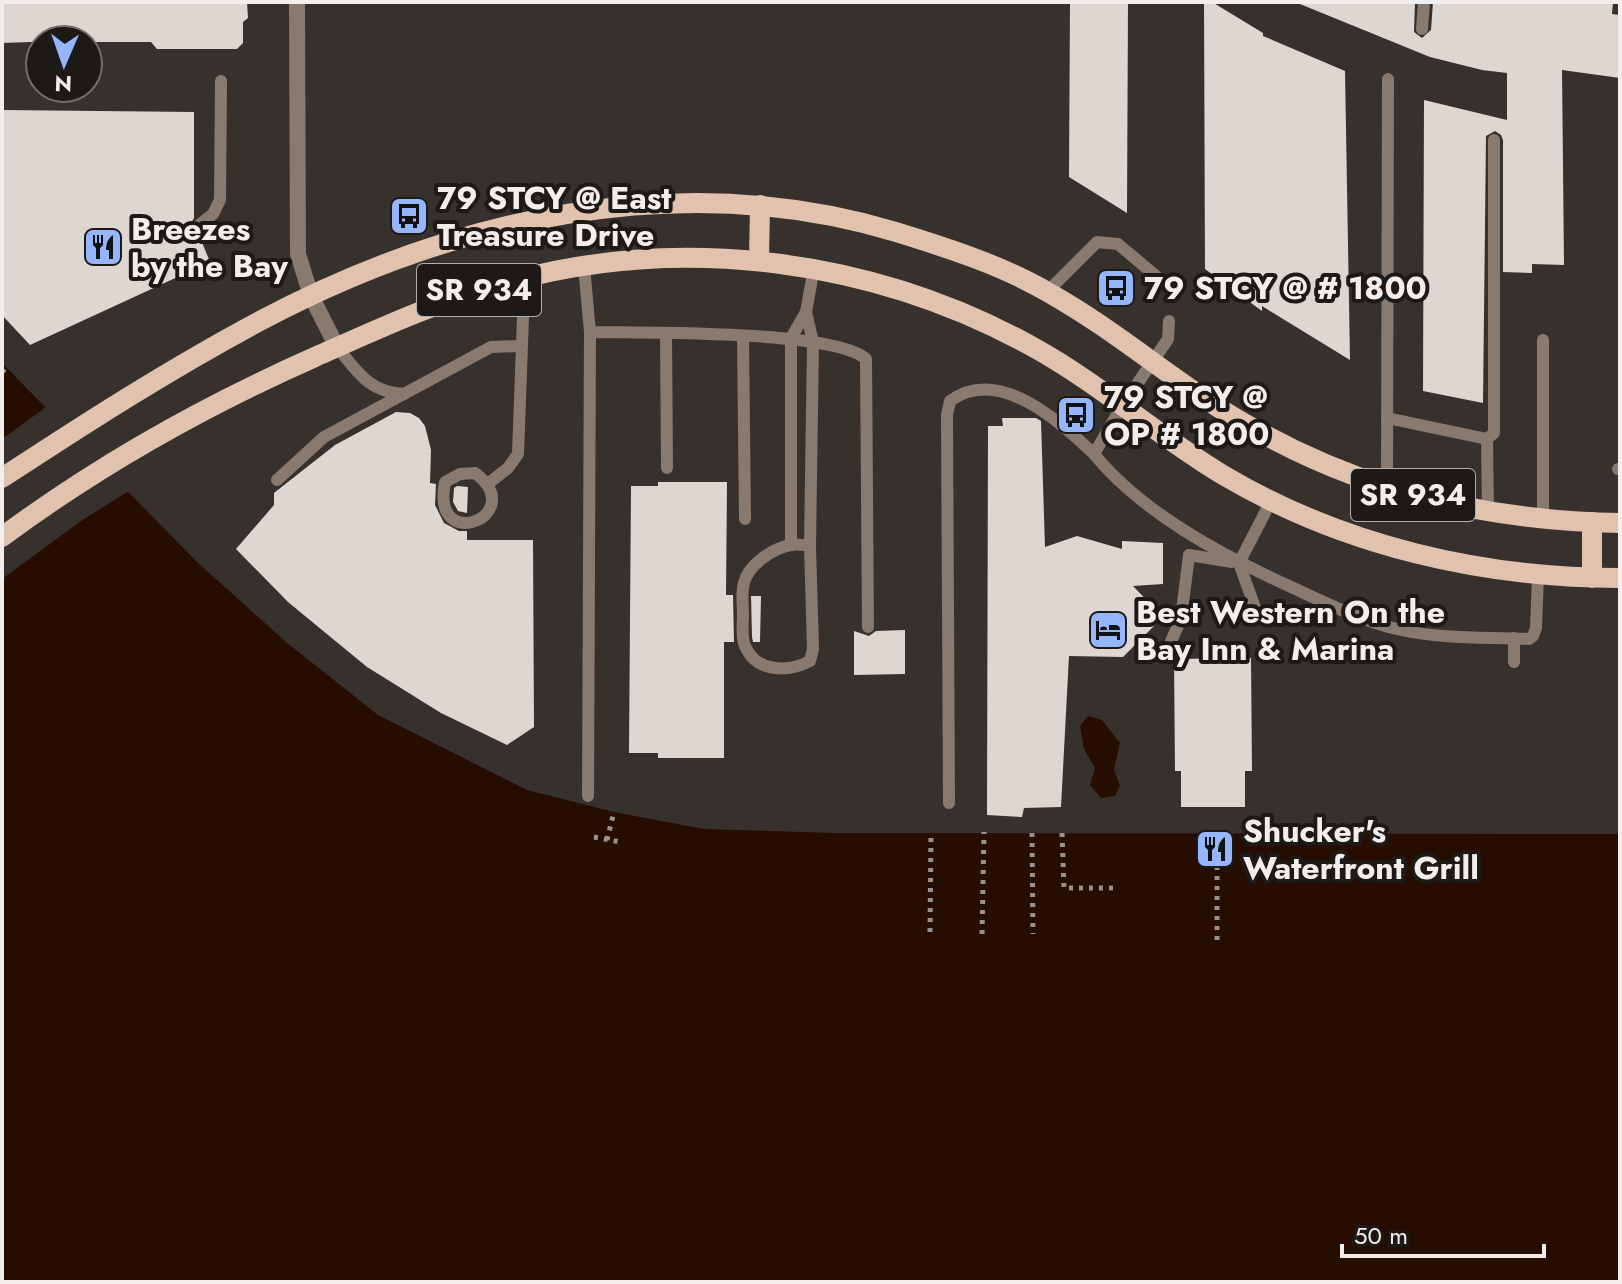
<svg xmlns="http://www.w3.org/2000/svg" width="1622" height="1284" font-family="Jost,sans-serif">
<rect width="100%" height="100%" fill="#37312d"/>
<g fill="#270d00">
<polygon points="2,363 197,562 286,642 378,715 527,790 614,812 704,829 834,833 1620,834 1620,1282 2,1282"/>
<polygon points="1088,716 1102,720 1120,743 1114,770 1120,786 1115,796 1101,798 1090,785 1095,768 1084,749 1080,726"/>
</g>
<polygon fill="#37312d" points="49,405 132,489 81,521 2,579 2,439"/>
<g fill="#ddd6d1">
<polygon points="2,2 247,2 248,18 243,22 243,43 237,49 157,49 151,42 88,42 88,40 2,43"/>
<polygon points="1070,2 1128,2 1127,213 1069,177"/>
<polygon points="1204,2 1212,2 1263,33 1263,36 1345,71 1350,360 1262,306 1262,311 1205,269"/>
<polygon points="1295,2 1415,2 1414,32 1422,38 1431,30 1433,2 1613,2 1612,14 1620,15 1620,78 1562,70 1564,265 1532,264 1532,273 1503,272 1503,140 1501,135 1495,131 1486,136 1483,403 1423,391 1424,100 1507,120 1507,73 1482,70 1430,57"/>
<polygon points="2,110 194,112 194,218 189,227 192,232 199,235 210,262 30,345 2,315"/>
<polygon points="396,412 410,413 419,418 425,426 431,450 430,483 436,484 435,505 444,523 459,531 467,531 467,540 533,540 534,727 507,745 441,713 367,667 288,602 236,549 274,505 274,493 279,489 335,445"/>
<polygon points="1002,418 1036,418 1041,421 1045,547 1077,536 1122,549 1122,541 1163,543 1163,584 1133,586 1163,617 1123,657 1069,656 1061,807 1024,808 1022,817 987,815 988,426 1003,426"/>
<polygon points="658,482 727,482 726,595 733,595 734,642 724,642 724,758 658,758 658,753 629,753 631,486 658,486"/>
<polygon points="457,486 468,487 467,513 458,511 453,502 454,488"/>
<polygon points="751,596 761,596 760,642 753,642 752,637"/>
<polygon points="905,630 905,674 854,675 854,631 869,636 876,631"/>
<polygon points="1251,658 1252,771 1245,771 1245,807 1181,807 1181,771 1175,771 1174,659"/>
</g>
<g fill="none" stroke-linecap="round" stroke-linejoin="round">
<g stroke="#97928f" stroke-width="5" stroke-dasharray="4 6" stroke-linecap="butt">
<polyline points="2,370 8,376"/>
<polyline points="1032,833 1033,934"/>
<polyline points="1062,833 1064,888 1116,888"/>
<polyline points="594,837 620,842"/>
<polyline points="607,840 614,812"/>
<polyline points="1217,866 1217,945"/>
<polyline points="930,932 931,833"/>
<polyline points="982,934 984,832"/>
</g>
<g stroke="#897a70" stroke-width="12">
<polyline points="1422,29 1424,2"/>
<polyline points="198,226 213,214 220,200 221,81"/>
<path d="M584,266L590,332C642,333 834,330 866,359L868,627"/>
<polyline points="1048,291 1097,242 1118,244 1169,287"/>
<path d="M806,312L813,342L810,546L813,649L810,661C787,673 756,672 745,646C741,637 743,624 743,614C743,604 741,593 744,583C748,565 773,548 791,545C797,544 804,545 810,546"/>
<polyline points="666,334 667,468"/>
<polyline points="743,336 745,519"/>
<polyline points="1543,340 1543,520"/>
<path d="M337,347C358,372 368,392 404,394"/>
<polyline points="1387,418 1487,439"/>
<path d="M1094,454C1141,512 1221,555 1289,586C1326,603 1361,621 1401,630C1442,639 1487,637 1529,639L1533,636L1536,628L1538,575"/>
<polyline points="1618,469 1620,469"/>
<path d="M475,473C531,515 430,556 445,482L460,474Z"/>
<polyline points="277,480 324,437 491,347 520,346"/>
<polyline points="489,483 508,468 518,454 523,317 514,280"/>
<polyline points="1387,488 1388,79"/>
<polyline points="1488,512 1487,439 1494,433 1494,140"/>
<polyline points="791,545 791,338 806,312 814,268"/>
<polyline points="1258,616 1239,563 1271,501"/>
<polyline points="1514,638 1514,662"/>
<polyline points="1168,648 1181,619 1189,555 1232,562"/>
<polyline points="588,796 590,332"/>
<path d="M949,803L947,415L950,401C999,365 1060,422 1094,454L1122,406L1168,339L1169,321"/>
</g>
<polyline stroke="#897a70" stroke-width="16" points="297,2 298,254 311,296 337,347"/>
<g stroke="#e1c2ae" stroke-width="20">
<polyline points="759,261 760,205"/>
<path d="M2,478C86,423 170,369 258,322C453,218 680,167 896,232C948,248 1004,266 1051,294C1120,333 1180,387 1249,426C1363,492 1490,521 1620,523"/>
<polyline points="1592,522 1592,578"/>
<path d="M2,537C99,465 204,406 315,357C380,328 443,299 512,281C686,234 876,260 1033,347C1100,384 1158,436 1223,475C1343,546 1482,578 1620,578"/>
</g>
</g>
<defs>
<g id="bus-square" transform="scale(2)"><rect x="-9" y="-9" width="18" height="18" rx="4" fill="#95b6fd" stroke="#1c1917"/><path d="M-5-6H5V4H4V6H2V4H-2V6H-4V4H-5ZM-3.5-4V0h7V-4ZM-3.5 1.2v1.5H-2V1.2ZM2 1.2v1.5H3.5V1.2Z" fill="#111"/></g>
<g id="restaurant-square" transform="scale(2)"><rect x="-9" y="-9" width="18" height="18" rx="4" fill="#95b6fd" stroke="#1c1917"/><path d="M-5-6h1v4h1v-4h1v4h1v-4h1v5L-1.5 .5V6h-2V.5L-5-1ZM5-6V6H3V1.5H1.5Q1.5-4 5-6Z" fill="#111"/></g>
<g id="hotel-square" transform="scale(2)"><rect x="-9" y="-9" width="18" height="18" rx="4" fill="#95b6fd" stroke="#1c1917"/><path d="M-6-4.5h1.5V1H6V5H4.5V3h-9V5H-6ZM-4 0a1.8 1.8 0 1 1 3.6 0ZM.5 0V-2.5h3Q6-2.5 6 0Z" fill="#111"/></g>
</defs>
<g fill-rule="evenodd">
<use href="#bus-square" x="409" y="216"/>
<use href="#restaurant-square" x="103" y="247"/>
<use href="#bus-square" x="1116" y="288"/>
<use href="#bus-square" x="1076" y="415"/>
<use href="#hotel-square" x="1108" y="630"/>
<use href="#restaurant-square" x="1215" y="849"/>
</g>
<g text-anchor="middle" stroke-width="8" stroke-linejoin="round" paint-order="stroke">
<g fill="#1c1917" stroke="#b2aeac" stroke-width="2">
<rect x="417" y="264" width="124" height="52" rx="6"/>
<rect x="1351" y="469" width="124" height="52" rx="6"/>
</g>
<g font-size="30" font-weight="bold" fill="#f2eeec">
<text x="479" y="300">SR 934</text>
<text x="1413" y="505">SR 934</text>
</g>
<g font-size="32" font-weight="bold" fill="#f2eeec" stroke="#1c1917" text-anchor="start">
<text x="437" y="209">79 STCY @ East<tspan x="437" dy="37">Treasure Drive</tspan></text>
<text x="131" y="240">Breezes<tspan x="131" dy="37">by the Bay</tspan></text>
<text x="1144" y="299">79 STCY @ # 1800</text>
<text x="1104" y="408">79 STCY @<tspan x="1104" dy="37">OP # 1800</tspan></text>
<text x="1136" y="623">Best Western On the<tspan x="1136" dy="37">Bay Inn &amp; Marina</tspan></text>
<text x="1243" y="842">Shucker's<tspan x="1243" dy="37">Waterfront Grill</tspan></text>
</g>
</g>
<rect width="1622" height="1284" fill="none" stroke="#f2eeec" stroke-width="8"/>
<g transform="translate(64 64) rotate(182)"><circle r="38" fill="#1c1917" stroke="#726e6c" stroke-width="2"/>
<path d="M0-6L14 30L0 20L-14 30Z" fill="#95b6fd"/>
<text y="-12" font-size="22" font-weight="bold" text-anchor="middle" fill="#f2eeec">N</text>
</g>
<path d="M1342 1244v12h202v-12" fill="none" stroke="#f2eeec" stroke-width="4"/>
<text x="1354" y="1244" font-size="24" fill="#f2eeec" stroke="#1c1917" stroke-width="6" paint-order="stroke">50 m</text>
</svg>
